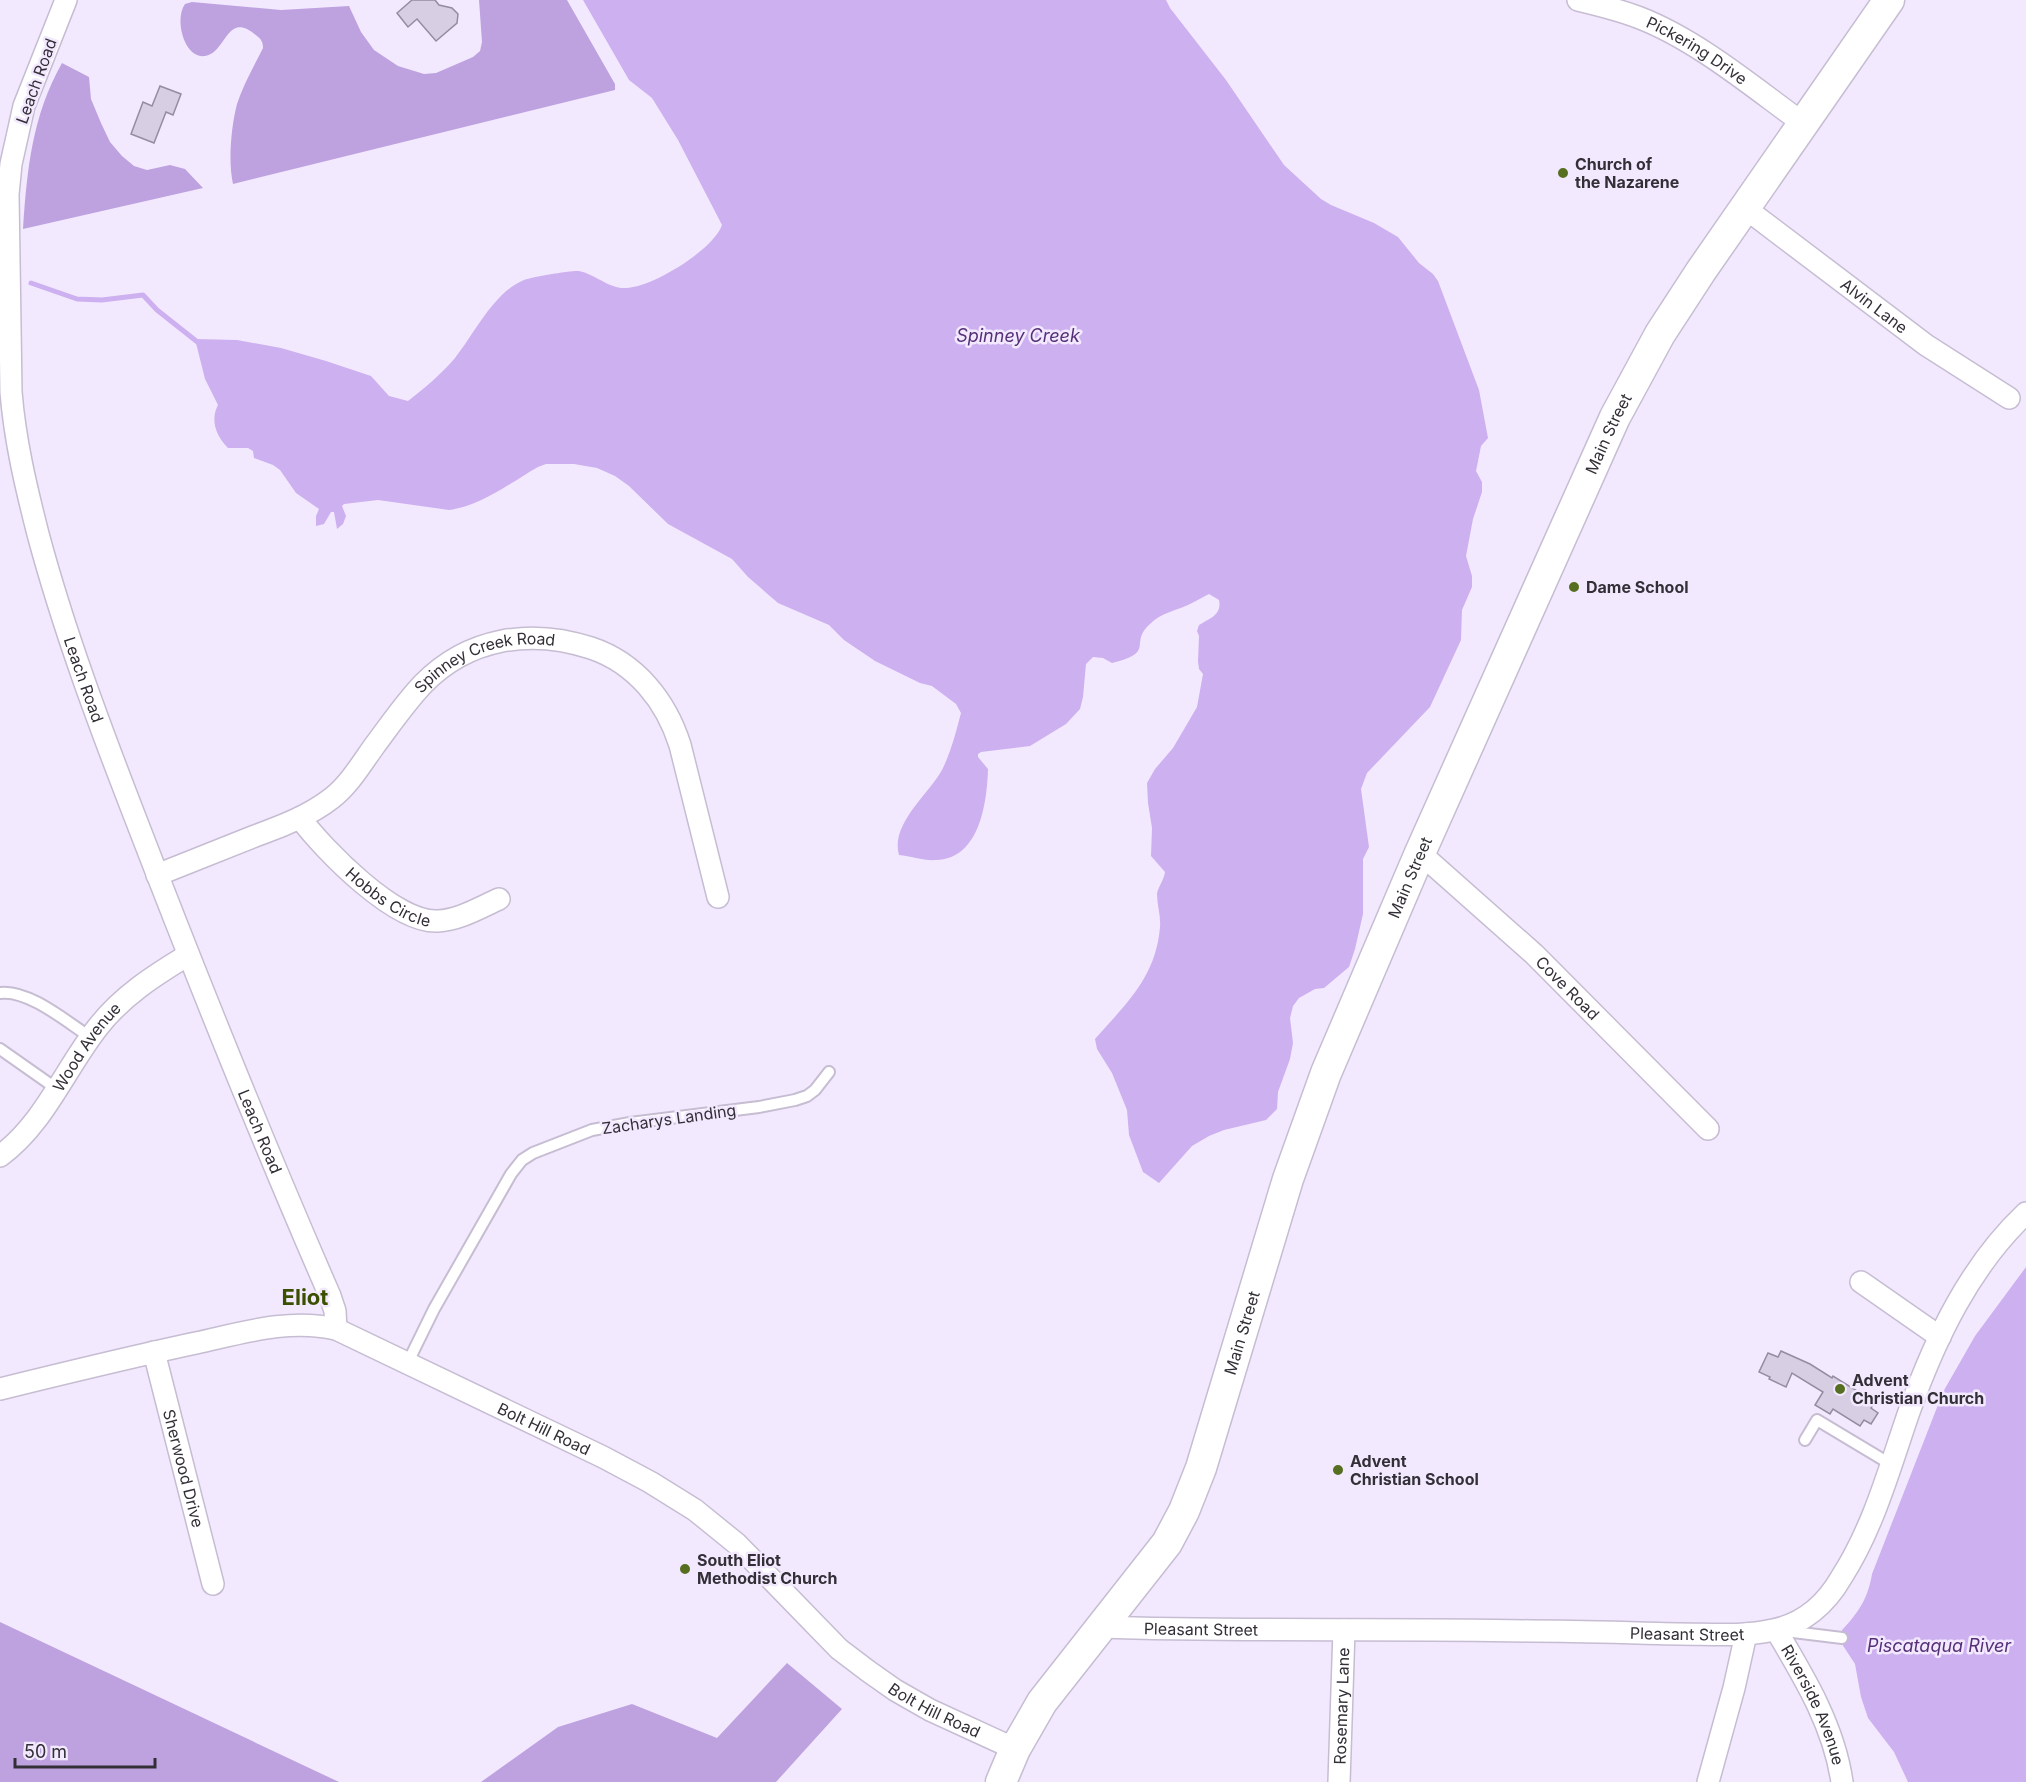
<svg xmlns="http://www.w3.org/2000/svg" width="2026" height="1782" font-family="Inter,sans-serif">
<rect width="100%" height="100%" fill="#f3e9ff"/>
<g fill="#bea2e0">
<path d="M479,0H567L615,84V90L233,184C228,162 231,127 237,104C243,85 254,66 263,48C263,42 261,39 257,36C226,9 227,53 205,56C184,59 174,19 185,4L192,2L281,10L349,6L361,32L374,50L398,66L424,74L436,73L473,57L480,51L482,42Z"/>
<path d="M62,63L89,77L91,99L101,123L110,142L122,156L134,166L147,170L170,165L185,169L203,188L23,229C27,170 32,116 62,63Z"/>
<polygon points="0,1622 339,1782 0,1782"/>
<polygon points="787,1663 842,1709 776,1782 481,1782 558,1727 632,1704 717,1738"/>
</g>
<g fill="#cdb0ef">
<path d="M583,0H1166L1170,8L1226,80L1284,165L1321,199L1331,205L1374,223L1398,237L1419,263L1433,274L1438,281L1479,390L1488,438L1481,446L1476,471L1482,482V492L1473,519L1466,556L1472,576V587L1462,610L1461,640L1430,707L1367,773L1361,789L1369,847L1363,859V914L1355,949L1349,967L1324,988L1315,989L1299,998L1293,1006L1290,1018L1293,1043L1290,1059L1278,1092L1277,1109L1266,1120L1224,1130L1209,1136L1192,1146L1159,1183L1143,1172L1129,1135L1127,1110L1112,1073L1097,1049L1095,1039C1126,1004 1156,977 1160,927C1161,916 1157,905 1157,894C1158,887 1164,880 1165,872L1151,856L1152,828L1148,803L1147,783L1155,769L1173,748L1197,707L1203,674L1199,669L1198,661L1199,636L1197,631L1199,625C1210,618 1222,615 1219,600L1209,594C1203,597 1198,600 1192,603C1179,610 1160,613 1150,624C1128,644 1157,652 1112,663L1103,658L1093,657L1086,664L1083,697L1080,709L1066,724L1030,746L981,752L978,754V757L988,769C987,802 980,859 936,860C924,861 911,856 899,855C890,824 929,794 942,770C951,752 956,732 961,713L956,704L932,686L920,683L875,661L844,640L829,625L778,603L748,577L732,559L668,524L629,486L615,476L597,468L574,464H546L538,467C510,483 481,506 449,510L378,500L344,504L342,506L346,516L343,524L337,529L334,512H331L324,524L316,526V516L319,509L296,493L280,470L273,465L254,458L253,451L248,448H228C216,436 210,420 218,405L205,379L195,339L237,340L281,348L326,361L371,376L389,396L408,401C425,388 441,374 455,358C475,333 494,292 524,280C530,277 573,270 579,271C595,274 609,289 626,288C653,287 713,250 722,225L678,140L652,98L629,80Z"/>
<path d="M2026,1267V1782H1908L1894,1752L1868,1718L1861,1697L1855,1664L1842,1644V1630C1859,1612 1868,1598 1872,1574L1943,1392L1975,1336Z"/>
</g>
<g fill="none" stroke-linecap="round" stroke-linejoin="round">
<polyline stroke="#cdb0ef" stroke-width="5" points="31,283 77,299 102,300 143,295 157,310 200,344"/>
</g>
<g fill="#d7cee4" stroke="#948c9f" stroke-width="1.5">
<polygon points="412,0 435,0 439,5 452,8 458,14 457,23 436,41 417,19 408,27 397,13"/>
<polygon points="160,86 181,94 173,115 166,112 154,143 131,134 143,102 152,106"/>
<polygon points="1781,1351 1810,1364 1832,1378 1833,1376 1875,1402 1871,1408 1878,1413 1871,1424 1864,1420 1860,1426 1833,1409 1830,1414 1815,1405 1823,1392 1792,1373 1786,1387 1769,1379 1770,1377 1759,1372 1768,1353 1778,1357"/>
</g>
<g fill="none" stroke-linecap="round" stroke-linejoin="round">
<g stroke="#c6bdd2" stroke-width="14">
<g id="lane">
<path d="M0,993C28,989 67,1022 90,1037"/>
<polyline points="0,1049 57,1089"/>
<polyline points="407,1364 434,1309 511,1174 522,1160 533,1153 592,1130 630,1123 759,1107 795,1100 807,1096 815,1090 829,1072"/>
<polyline points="1805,1440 1817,1420 1892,1465"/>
<polyline points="1785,1631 1842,1638"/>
</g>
</g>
<g stroke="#c6bdd2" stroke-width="24">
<g id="street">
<path id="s1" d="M66,0L24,106L11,164L8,194L11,392C15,441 26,487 38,534C64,631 99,724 135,817C197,978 261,1138 330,1296L335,1311L336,1329"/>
<path id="s2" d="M1578,0C1599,5 1620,10 1640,18C1697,40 1754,88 1804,124"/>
<path id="s3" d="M1745,208L1926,345L2009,398"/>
<path id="s4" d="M300,818C324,850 396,924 438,921C459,920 479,908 499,899"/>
<path id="s5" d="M1420,853L1534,954L1708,1129"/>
<path id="s6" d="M157,875C190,862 222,849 255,836C282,826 309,816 332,798C349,785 362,763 375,745C390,725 405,703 423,684C468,638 530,628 591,648C636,663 666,701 680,745L718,897"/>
<path id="s7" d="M0,1156C44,1124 65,1069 98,1027C122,996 155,975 188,955"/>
<polyline points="1861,1282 1940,1337"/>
<path id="s8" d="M154,1352L213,1584"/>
<path id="s9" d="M0,1389C65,1373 130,1357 196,1343C242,1333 289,1318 336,1329L603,1457L650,1482L695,1510L737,1544L839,1649L868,1671L895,1690L930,1710L1015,1749"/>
<path id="s10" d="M1101,1627C1244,1632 1388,1628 1531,1631C1580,1631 1630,1633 1679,1634C1710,1634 1743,1637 1773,1630C1803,1624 1826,1604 1841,1578C1874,1527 1890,1466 1910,1409C1936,1337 1970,1266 2026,1213"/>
<path id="s11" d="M1776,1630C1804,1677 1834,1726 1842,1782"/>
<path id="s12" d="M1339,1782L1344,1630"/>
<polyline points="1708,1782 1734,1688 1746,1634"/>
</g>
</g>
<g stroke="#c6bdd2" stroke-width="33">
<g id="secondary">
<path id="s13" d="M1001,1782L1015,1749L1042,1702L1167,1543L1184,1511L1201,1468L1288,1179L1326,1073L1420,853L1615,417L1660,334L1701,271L1889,0"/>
</g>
</g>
<use href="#lane" stroke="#fff" stroke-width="10"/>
<use href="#street" stroke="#fff" stroke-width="21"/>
<use href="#secondary" stroke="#fff" stroke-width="30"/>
</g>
<g fill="#566e20" stroke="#f3e9ff" stroke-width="2">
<circle cx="1563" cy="173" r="6"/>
<circle cx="1574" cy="587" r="6"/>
<circle cx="1840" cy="1389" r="6"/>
<circle cx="1338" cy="1470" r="6"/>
<circle cx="685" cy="1569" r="6"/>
</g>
<g text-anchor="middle" stroke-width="5" stroke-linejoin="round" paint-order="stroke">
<g font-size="16" fill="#332f37" stroke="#f3e9ff">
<text dy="6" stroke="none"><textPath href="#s2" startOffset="130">Pickering Drive</textPath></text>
<text transform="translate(36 81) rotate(-70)" y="6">Leach Road</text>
<text dy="6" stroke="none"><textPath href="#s3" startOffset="162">Alvin Lane</textPath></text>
<text dy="6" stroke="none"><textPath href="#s13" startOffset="1488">Main Street</textPath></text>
<text dy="6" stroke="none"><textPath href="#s6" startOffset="406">Spinney Creek Road</textPath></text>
<text dy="6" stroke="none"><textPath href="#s1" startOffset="699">Leach Road</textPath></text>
<text dy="6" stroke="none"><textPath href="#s13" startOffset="1002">Main Street</textPath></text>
<text dy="6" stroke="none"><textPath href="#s4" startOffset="120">Hobbs Circle</textPath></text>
<text dy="6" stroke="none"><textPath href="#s5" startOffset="200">Cove Road</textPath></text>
<text dy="6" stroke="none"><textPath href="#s7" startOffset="140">Wood Avenue</textPath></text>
<text transform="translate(669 1119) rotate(-8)" y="6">Zacharys Landing</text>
<text dy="6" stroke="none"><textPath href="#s1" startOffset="1184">Leach Road</textPath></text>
<text dy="6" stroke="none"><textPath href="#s13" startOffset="516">Main Street</textPath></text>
<text dy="6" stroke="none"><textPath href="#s9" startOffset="574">Bolt Hill Road</textPath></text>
<text dy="6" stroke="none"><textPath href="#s8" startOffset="120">Sherwood Drive</textPath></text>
<text dy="6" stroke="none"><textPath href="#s10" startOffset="100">Pleasant Street</textPath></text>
<text dy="6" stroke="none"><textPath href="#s10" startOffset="586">Pleasant Street</textPath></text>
<text dy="6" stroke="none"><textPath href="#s11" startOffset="84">Riverside Avenue</textPath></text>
<text dy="6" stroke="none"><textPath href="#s12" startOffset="76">Rosemary Lane</textPath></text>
<text dy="6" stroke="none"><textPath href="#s9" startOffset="1060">Bolt Hill Road</textPath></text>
</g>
<g font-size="16" font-weight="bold" fill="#332f37" stroke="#f3e9ff" text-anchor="start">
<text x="1575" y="170">Church of<tspan x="1575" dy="18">the Nazarene</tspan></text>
<text x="1586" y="593">Dame School</text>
<text x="1852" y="1386">Advent<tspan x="1852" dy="18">Christian Church</tspan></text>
<text x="1350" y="1467">Advent<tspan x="1350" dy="18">Christian School</tspan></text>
<text x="697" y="1566">South Eliot<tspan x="697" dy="18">Methodist Church</tspan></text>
</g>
<g font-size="18" font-style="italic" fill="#553079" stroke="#f3e9ff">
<text x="1018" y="342">Spinney Creek</text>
<text x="1939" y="1652">Piscataqua River</text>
</g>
<g font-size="22" font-weight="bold" fill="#3a4f00" stroke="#f3e9ff">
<text x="305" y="1305">Eliot</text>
</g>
</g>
<path d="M15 1758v9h140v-9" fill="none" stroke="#332f37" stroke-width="3"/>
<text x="24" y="1758" font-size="18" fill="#332f37" stroke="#f3e9ff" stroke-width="4.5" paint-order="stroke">50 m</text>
</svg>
